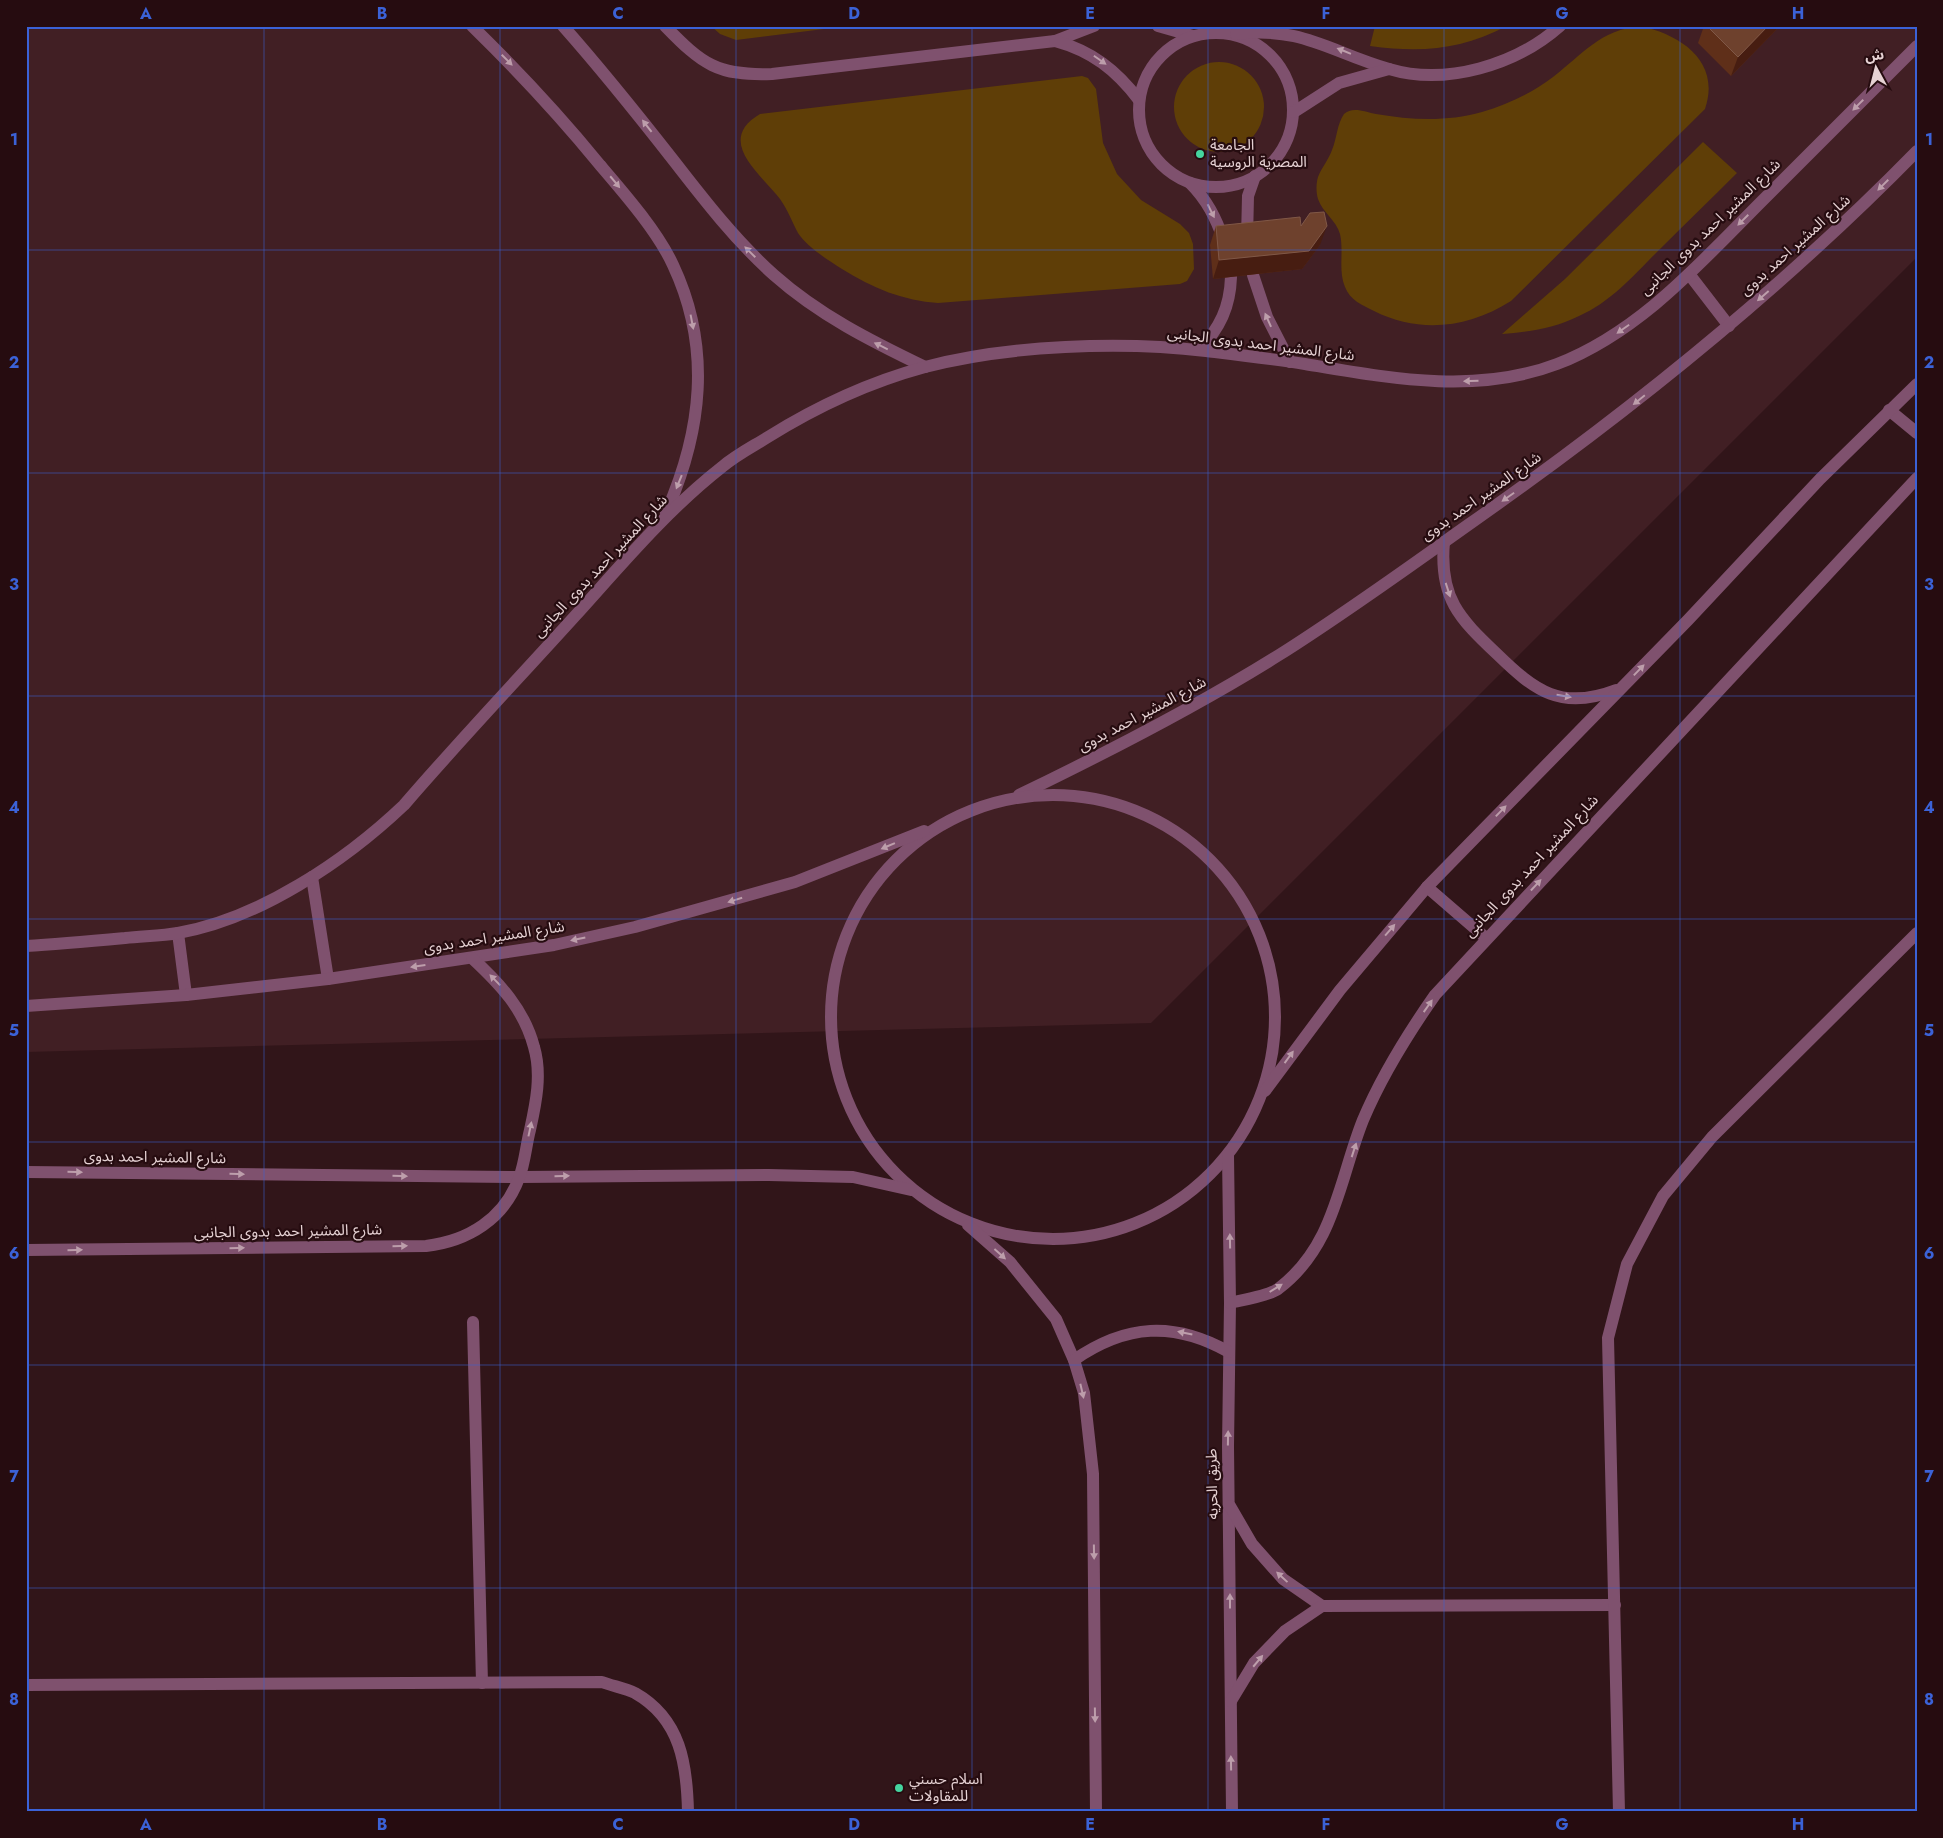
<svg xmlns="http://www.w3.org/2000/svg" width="1943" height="1838" font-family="Jost,'Noto Sans Arabic',sans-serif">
<rect width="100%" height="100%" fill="#311519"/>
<polygon fill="#411f24" points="26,26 1917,26 1917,257 1151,1023 26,1052"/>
<g fill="#5f3e07">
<polygon points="711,26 848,26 736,40 720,34"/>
<path d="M1375,26H1507C1460,50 1422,53 1370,46Z"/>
<path d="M1640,26C1682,35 1721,62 1705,109L1511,301C1468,328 1420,334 1374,311C1362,305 1350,300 1345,287C1338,271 1344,251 1340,234C1336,220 1323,213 1318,199C1316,193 1316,183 1318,177C1322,167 1329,159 1332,150C1337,138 1337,124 1344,114C1352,106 1366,112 1376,114C1412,120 1446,122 1482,112C1507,105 1532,93 1553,77C1583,54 1600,30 1640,26Z"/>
<circle cx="1219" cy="107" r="45"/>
<path d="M1082,76L1088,78L1096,89L1103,143L1117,174L1141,200L1180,224L1189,233L1193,244L1194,269L1187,281L1180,284L938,303C904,301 872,288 842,269C828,260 807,247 798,233C792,222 788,210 780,199C762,175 714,141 760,114Z"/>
<path d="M1703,142L1737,173C1711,199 1684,225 1658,251C1634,275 1611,302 1579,316C1555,328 1529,332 1502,334L1565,279Z"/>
</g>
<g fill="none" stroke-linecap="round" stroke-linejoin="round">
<g stroke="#7f516e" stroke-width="12">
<path d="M472,26C517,70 560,116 600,165C624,193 658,232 673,265C712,348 702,431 666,513"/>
<path d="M563,26C602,70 638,115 674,161C705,201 736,241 774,275C819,315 871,341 925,367"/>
<path d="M665,26C702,64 717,76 772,74L1055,41L1094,26"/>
<polyline points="1158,26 1193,36"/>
<circle cx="1216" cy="110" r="77"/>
<path d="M1236,34C1302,26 1330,52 1389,69C1446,86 1516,65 1560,26"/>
<path d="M1055,41C1092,51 1116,70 1139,100"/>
<polyline points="1294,112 1339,83 1389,69"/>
<path d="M1190,183C1207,200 1216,218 1224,241"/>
<polyline points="1247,239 1248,196 1255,176"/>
<polyline points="1689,274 1729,326"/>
<polyline points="1253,275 1267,317 1290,362"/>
<path d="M1199,350C1220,328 1230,307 1231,277"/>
<polyline points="1889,410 1917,433"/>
<path d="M1444,542C1439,598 1459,618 1497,654C1535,691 1561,711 1616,690"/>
<path d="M1019,795C1108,752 1196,707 1279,655C1344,614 1406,569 1468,525C1628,413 1780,291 1917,151"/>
<circle cx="1053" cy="1017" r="222"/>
<polyline points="312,877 328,979"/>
<polyline points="1427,887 1486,938"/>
<polyline points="178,933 186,995"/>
<path d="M26,946C59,944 92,941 125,938C142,936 161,936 178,933C259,919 345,861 404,805C459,741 518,679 575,616C622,564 667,510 722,467C736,455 752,447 768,437C816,407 870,382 925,367C1009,345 1121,341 1206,351C1239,355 1273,359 1305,364C1389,378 1476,395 1557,364C1640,332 1701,262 1762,201C1814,149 1865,98 1917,46"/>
<polyline points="26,1006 186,995 328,979 554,945 635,927 795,882 924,831"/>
<polyline points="1265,1091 1340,990 1427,887 1688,620 1820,479 1917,384"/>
<polyline points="1228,1155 1230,1303 1228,1446 1232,1812"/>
<polyline points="26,1172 520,1177 769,1175 853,1177 911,1190"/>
<polyline points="968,1225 1010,1262 1056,1319 1074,1360 1084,1393 1093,1474 1096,1812"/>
<path d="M26,1250L426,1246C468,1241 504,1219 519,1178C525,1163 526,1145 530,1130C536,1103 542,1074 534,1047C524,1009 500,984 472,958"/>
<path d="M1230,1303C1242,1300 1268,1296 1278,1289C1335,1246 1339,1180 1363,1120C1382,1075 1407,1035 1435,995L1917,478"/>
<polyline points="473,1322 482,1683"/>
<path d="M1074,1360C1126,1324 1174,1321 1229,1352"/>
<polyline points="1230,1506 1252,1544 1283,1579 1322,1606"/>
<path d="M26,1685L602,1682C612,1686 625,1688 635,1693C681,1719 687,1765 688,1812"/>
<polyline points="1231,1701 1254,1663 1285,1631 1322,1606 1615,1605"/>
<polyline points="1619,1812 1608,1338 1627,1264 1663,1196 1712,1137 1917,933"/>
</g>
</g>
<g fill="#5f2f19">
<polygon points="1704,26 1780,26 1731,76 1698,43"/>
<polygon points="1216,226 1301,226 1320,245 1302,269 1213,279 1210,245"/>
</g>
<g fill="#471d11">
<polygon points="1768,26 1780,26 1731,76 1738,57"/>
<polygon points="1327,226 1320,245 1302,269 1213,279 1219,260"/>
</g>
<g fill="#6e412d" stroke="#805847">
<polygon points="1707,26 1768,26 1738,57"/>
<polygon points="1324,212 1327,226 1309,251 1219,260 1216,226 1300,217 1301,226 1310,213"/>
</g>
<defs><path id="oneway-solid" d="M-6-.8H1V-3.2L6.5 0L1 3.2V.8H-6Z" transform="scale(1.25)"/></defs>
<g fill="#bd9eab">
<use href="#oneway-solid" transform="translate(1344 51) rotate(-158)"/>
<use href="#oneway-solid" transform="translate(507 60) rotate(45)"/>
<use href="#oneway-solid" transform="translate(1100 60) rotate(35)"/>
<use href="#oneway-solid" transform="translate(1858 105) rotate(135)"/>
<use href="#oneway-solid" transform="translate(647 126) rotate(-128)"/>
<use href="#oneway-solid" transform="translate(615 182) rotate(50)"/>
<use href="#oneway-solid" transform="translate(1883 185) rotate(135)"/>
<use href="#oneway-solid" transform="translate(1211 211) rotate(63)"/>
<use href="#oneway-solid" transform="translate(1743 220) rotate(135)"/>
<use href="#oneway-solid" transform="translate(750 252) rotate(-135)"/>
<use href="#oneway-solid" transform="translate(1763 296) rotate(139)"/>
<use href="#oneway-solid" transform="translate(1268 320) rotate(-114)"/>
<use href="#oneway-solid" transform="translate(692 322) rotate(79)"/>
<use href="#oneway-solid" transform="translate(1623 329) rotate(145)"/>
<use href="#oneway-solid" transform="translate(881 346) rotate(-154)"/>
<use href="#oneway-solid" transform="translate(1471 381) rotate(178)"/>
<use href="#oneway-solid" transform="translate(1639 400) rotate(141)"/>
<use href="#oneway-solid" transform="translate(679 482) rotate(112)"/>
<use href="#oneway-solid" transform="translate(1508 497) rotate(145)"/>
<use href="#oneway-solid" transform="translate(1448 590) rotate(72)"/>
<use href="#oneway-solid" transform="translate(1639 670) rotate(-46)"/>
<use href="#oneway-solid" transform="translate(1564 696) rotate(9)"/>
<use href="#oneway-solid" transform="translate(1501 811) rotate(-46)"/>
<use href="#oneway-solid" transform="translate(888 846) rotate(157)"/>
<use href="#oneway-solid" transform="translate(1536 885) rotate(-47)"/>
<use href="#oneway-solid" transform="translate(735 900) rotate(163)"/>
<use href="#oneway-solid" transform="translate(1390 930) rotate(-49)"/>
<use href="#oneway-solid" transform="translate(578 939) rotate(168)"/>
<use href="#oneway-solid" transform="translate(418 966) rotate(172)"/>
<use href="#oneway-solid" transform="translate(495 980) rotate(-134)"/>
<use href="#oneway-solid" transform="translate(1428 1006) rotate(-55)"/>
<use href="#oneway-solid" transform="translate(1289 1057) rotate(-54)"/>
<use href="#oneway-solid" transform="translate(530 1129) rotate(-78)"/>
<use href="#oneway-solid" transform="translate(1354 1150) rotate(-72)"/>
<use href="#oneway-solid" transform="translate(75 1172) rotate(1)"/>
<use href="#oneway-solid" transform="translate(237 1174) rotate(1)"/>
<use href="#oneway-solid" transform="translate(400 1176) rotate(1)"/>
<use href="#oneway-solid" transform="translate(562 1176) rotate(-2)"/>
<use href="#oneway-solid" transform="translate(1230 1241) rotate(-91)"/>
<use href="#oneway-solid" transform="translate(400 1246) rotate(-1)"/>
<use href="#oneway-solid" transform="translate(237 1248) rotate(-1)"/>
<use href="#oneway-solid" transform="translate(75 1250) rotate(-1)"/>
<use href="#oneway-solid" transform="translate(1000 1254) rotate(42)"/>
<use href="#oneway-solid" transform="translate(1276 1288) rotate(-32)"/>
<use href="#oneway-solid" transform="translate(1185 1333) rotate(-168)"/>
<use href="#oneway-solid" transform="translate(1082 1391) rotate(77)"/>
<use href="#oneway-solid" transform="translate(1228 1438) rotate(-89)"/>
<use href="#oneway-solid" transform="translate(1094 1552) rotate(89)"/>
<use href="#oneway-solid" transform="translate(1282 1577) rotate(-137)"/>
<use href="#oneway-solid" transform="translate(1230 1601) rotate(-90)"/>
<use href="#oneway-solid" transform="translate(1258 1661) rotate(-50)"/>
<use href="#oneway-solid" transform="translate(1095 1715) rotate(89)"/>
<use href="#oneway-solid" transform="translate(1231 1763) rotate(-91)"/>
</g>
<path fill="none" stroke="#3b62d7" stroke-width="1" stroke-opacity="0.55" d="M264,26V1812M500,26V1812M736,26V1812M972,26V1812M1208,26V1812M1444,26V1812M1680,26V1812M26,250H1917M26,473H1917M26,696H1917M26,919H1917M26,1142H1917M26,1365H1917M26,1588H1917"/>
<g fill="#45d49f" stroke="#260c10" stroke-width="2">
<circle cx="1200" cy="154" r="5"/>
<circle cx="899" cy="1788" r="5"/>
</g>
<g text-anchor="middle" stroke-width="4.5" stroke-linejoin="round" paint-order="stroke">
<g font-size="15" fill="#e6d2d4" stroke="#260c10" text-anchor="start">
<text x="1210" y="150">الجامعة<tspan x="1210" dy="17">المصرية الروسية</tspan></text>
<text x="909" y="1784">اسلام حسني<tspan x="909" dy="17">للمقاولات</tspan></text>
</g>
<g font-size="15" fill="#e6d2d4" stroke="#260c10">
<text transform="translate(1710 227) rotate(-44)" y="5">شارع المشير احمد بدوى الجانبى</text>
<text transform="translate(1795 245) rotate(-42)" y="5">شارع المشير احمد بدوى</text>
<text transform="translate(1261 344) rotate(7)" y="5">شارع المشير احمد بدوى الجانبى</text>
<text transform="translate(1481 496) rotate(-35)" y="5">شارع المشير احمد بدوى</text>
<text transform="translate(600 566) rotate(-47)" y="5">شارع المشير احمد بدوى الجانبى</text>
<text transform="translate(1142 714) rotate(-28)" y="5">شارع المشير احمد بدوى</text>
<text transform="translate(1531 866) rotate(-47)" y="5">شارع المشير احمد بدوى الجانبى</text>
<text transform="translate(494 937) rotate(-9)" y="5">شارع المشير احمد بدوى</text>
<text transform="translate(155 1157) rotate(1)" y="5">شارع المشير احمد بدوى</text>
<text transform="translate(288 1231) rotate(-1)" y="5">شارع المشير احمد بدوى الجانبى</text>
<text transform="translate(1212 1484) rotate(-91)" y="5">طريق الحريه</text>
</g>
</g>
<rect width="1943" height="1838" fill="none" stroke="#260c10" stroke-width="55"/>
<g transform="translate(1876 68) rotate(353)" stroke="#260c10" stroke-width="4" paint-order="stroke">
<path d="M0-4L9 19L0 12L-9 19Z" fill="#e6d2d4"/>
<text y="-8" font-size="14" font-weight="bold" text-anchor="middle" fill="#e6d2d4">ش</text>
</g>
<rect x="28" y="28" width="1888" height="1782" fill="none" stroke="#3b62d7" stroke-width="2"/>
<g font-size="16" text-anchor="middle" font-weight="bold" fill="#3b62d7">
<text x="146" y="19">A</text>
<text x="382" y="19">B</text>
<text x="618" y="19">C</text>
<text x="854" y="19">D</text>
<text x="1090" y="19">E</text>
<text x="1326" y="19">F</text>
<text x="1562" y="19">G</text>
<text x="1798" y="19">H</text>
<text x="14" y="145">1</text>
<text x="1929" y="145">1</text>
<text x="14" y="368">2</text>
<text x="1929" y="368">2</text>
<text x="14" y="590">3</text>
<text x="1929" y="590">3</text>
<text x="14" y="813">4</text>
<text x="1929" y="813">4</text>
<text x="14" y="1036">5</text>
<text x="1929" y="1036">5</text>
<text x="14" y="1259">6</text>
<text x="1929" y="1259">6</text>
<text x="14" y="1482">7</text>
<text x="1929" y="1482">7</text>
<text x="14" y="1705">8</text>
<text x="1929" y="1705">8</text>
<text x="146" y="1830">A</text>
<text x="382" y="1830">B</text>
<text x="618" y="1830">C</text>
<text x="854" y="1830">D</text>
<text x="1090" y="1830">E</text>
<text x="1326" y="1830">F</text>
<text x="1562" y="1830">G</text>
<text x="1798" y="1830">H</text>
</g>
</svg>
